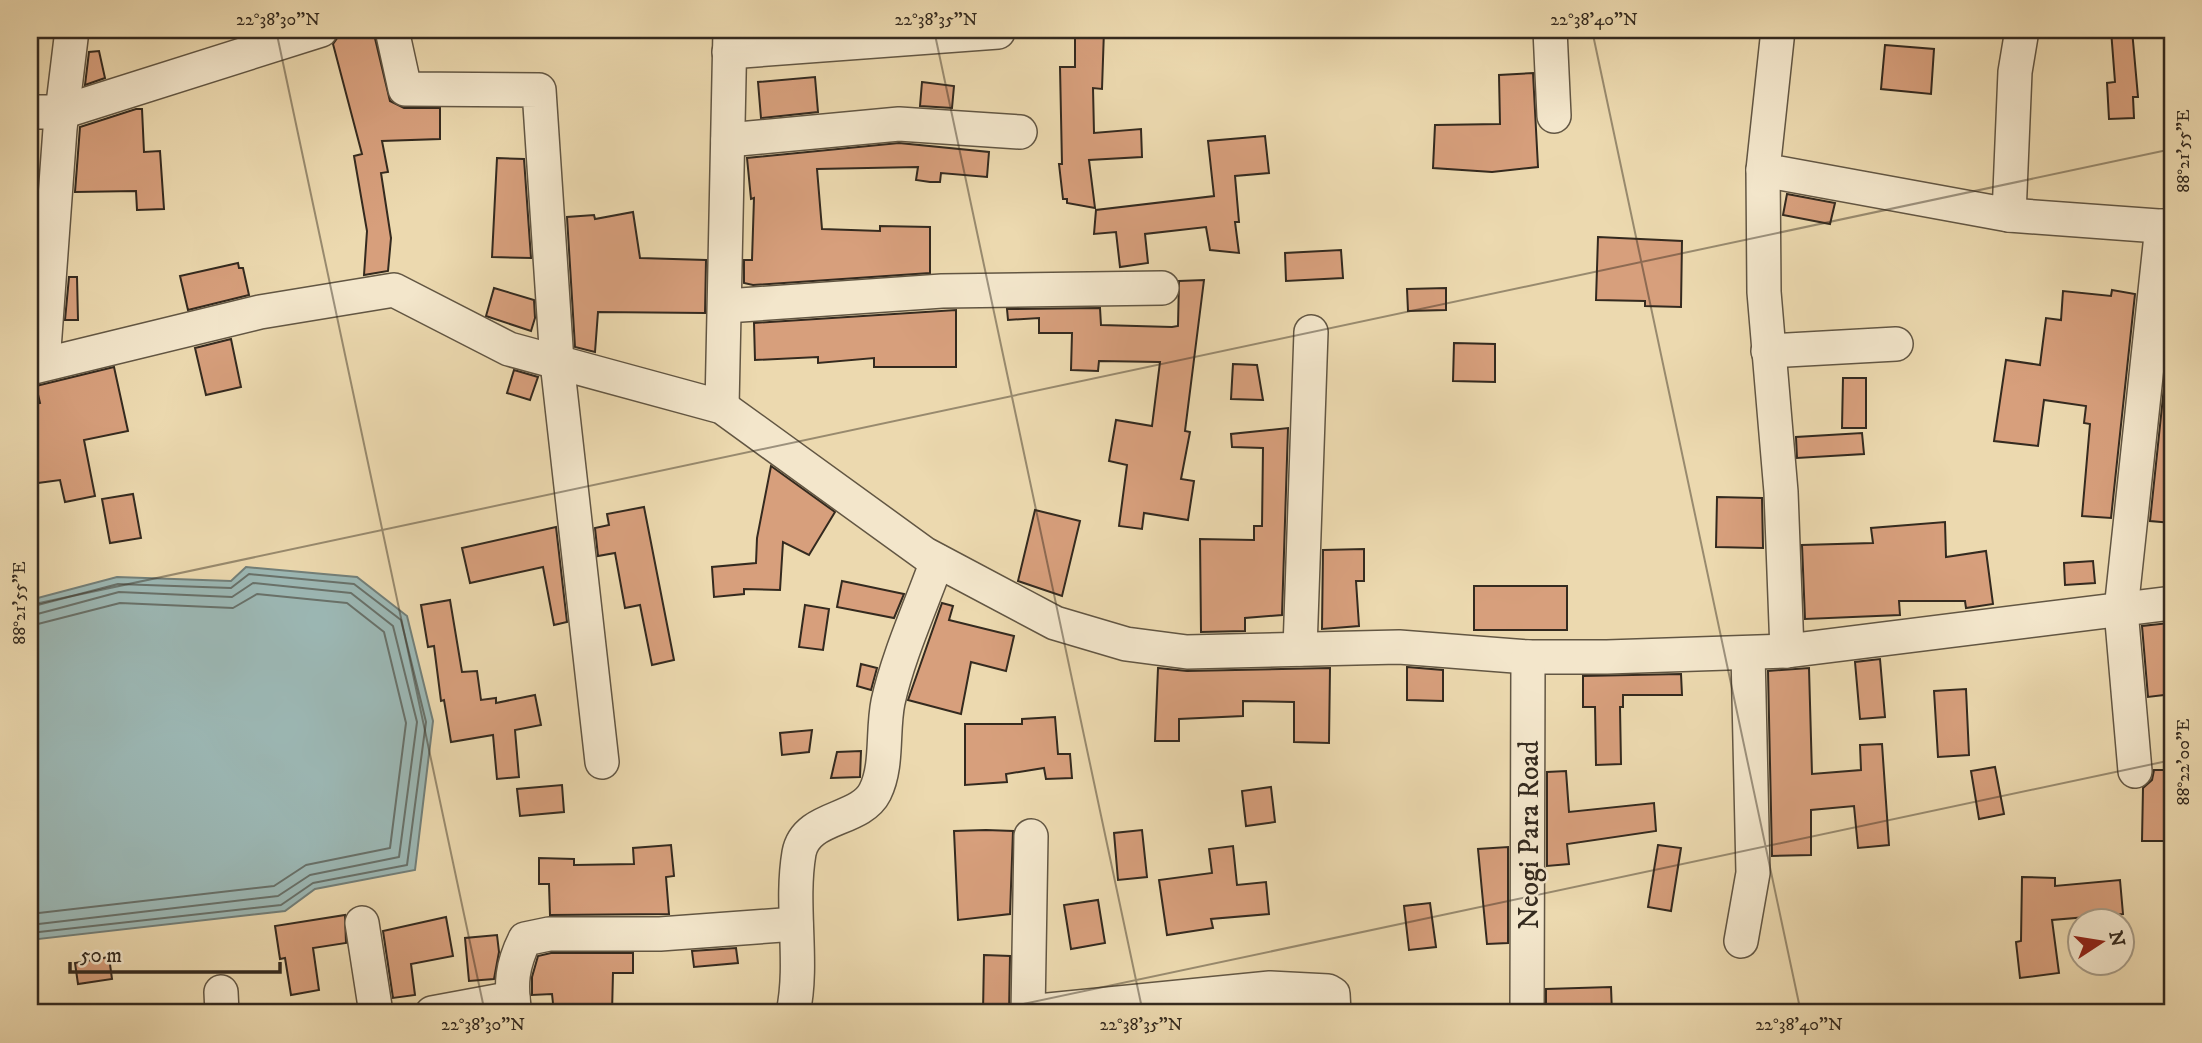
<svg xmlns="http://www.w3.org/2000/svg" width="2202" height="1043" font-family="'IM FELL DW Pica',serif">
<rect width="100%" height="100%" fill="#ecd9af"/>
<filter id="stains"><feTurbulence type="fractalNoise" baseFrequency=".00286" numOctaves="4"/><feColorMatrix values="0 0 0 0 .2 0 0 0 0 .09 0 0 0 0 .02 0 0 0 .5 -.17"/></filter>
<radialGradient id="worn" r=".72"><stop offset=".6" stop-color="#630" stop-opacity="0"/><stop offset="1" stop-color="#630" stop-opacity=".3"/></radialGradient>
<polygon fill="#9cb8b5" stroke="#727f79" stroke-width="2" points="246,567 357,577 407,616 433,721 415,870 315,889 285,911 30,940 30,600 117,577 231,581"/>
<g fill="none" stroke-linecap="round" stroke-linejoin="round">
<g stroke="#68716a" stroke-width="2">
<polyline points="30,607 118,584 231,588 249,574 354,584 401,620 426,722 407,865 313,883 281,905 30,933"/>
<polyline points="30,616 119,592 232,597 253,583 351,593 393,626 417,722 399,857 310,875 278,896 30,925"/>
<polyline points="30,626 120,603 233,608 257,594 347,603 384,632 406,723 390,848 306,865 274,886 30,914"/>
</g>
</g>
<g fill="#d79f7c" stroke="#342a1f" stroke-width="2">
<polygon points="354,30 373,30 390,101 404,108 440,108 440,139 382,141 388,172 381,173 391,238 388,271 364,275 367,231 354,156 362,154 333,44 340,34"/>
<polygon points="1075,30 1104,30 1102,89 1093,88 1094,133 1141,129 1142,157 1089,160 1095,208 1067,203 1067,199 1063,199 1059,164 1062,164 1060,67 1075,67"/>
<polygon points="2111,30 2132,30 2138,97 2133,97 2134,118 2109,119 2107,83 2115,82"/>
<polygon points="1885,45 1934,49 1931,94 1881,89"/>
<polygon points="99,51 105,78 85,85 89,52"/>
<polygon points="1533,73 1538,167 1492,172 1433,168 1435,125 1500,124 1499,75"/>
<polygon points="815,77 818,112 761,118 758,82"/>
<polygon points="922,82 954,86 952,108 920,106"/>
<polygon points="136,109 142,109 144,152 160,151 164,209 137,210 136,191 75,192 80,127"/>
<polygon points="1265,136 1269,173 1235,176 1239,222 1235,222 1239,253 1210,250 1206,227 1145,234 1148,263 1120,267 1116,232 1094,234 1096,210 1214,196 1208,141"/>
<polygon points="899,143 989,152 987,177 941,173 940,182 930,182 916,180 918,167 817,169 822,229 880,231 880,226 930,227 930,273 753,285 744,283 744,260 752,260 754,198 751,199 747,158"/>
<polygon points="497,158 524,159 531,258 492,257"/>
<polygon points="1787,194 1835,203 1830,224 1783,215"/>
<polygon points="633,212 640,258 706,260 705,313 598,312 595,352 575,347 567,217 594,215 595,219"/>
<polygon points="1598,237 1682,241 1681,307 1645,306 1645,301 1596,300"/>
<polygon points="1341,250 1343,278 1286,281 1285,253"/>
<polygon points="238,263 239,268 243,268 249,295 188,310 180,276"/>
<polygon points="69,277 77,277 78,320 65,320"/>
<polygon points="1204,280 1185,431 1190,432 1181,479 1194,481 1188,520 1144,513 1142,529 1119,526 1127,465 1109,461 1116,420 1152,426 1160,362 1099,361 1098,371 1071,370 1072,333 1039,333 1039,318 1008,320 1007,309 1100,308 1101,325 1172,327 1178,326 1179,281"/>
<polygon points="494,288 534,300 535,318 531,331 486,316"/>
<polygon points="1446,288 1446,310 1408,311 1407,289"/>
<polygon points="2112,290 2135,294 2111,518 2082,516 2090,424 2084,423 2086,406 2044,400 2038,446 1994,441 2006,360 2040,365 2046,318 2061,320 2063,291 2111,296"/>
<polygon points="956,310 956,367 874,367 874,358 818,363 818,357 755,360 754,323"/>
<polygon points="2172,311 2172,523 2150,521"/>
<polygon points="231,339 241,387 206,395 195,348"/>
<polygon points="1454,343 1495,344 1495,382 1453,381"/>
<polygon points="1233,364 1257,365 1263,400 1231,399"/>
<polygon points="114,367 128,431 84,440 95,496 65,502 60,480 30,484 30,405 40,403 36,386"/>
<polygon points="514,370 538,377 530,400 507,393"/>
<polygon points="1843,378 1866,378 1866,428 1842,428"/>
<polygon points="1288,428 1282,615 1245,618 1245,631 1201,632 1200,539 1254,540 1254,526 1262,526 1263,448 1232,447 1231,434"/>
<polygon points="1862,433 1864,454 1797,458 1796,437"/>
<polygon points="771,466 835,512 809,555 783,542 780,590 744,589 744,594 714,597 712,567 756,563 757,538"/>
<polygon points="133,494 141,538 110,543 102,499"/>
<polygon points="1717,497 1762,498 1763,548 1716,547"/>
<polygon points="644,507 674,660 652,665 640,605 625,608 615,553 598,556 595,528 609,525 607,514"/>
<polygon points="1035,510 1080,521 1062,596 1018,581"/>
<polygon points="1945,522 1946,557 1986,551 1993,604 1966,608 1965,601 1899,601 1900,615 1805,619 1802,545 1873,543 1871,528"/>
<polygon points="556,527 567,622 554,625 543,567 470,583 462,548"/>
<polygon points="1364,549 1364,581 1356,581 1359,626 1322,629 1323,550"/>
<polygon points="2093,561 2095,583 2065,585 2064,563"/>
<polygon points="842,581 904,594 894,618 837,607"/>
<rect x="1474" y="586" width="93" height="44"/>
<polygon points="450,600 462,672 477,671 481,700 496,698 496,703 535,695 541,725 515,730 519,777 497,779 493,735 451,742 444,700 441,701 434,646 428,647 421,605"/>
<polygon points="942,603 953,606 949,620 1014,636 1006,671 971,662 961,714 908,700"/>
<polygon points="805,605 829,609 823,650 799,647"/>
<polygon points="2169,623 2172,694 2148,697 2142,626"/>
<polygon points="1880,659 1885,717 1860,719 1855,662"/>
<polygon points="861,664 877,668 871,690 857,686"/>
<polygon points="1407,667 1443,670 1443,701 1407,700"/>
<polygon points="1158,668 1187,671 1330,668 1329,743 1294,742 1294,702 1243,701 1243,716 1179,719 1179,741 1155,741"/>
<polygon points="1809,668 1812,774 1861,770 1860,745 1882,744 1889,845 1858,848 1854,806 1811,810 1811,855 1772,856 1768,671"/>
<polygon points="1681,674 1682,695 1623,695 1623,707 1620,707 1621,764 1596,765 1595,707 1583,707 1583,676"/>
<polygon points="1966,689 1969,755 1938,757 1934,691"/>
<polygon points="1055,717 1058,754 1070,754 1072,778 1046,779 1044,768 1006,774 1007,782 965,785 965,724 1022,724 1022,719"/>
<polygon points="812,730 809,752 782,755 780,733"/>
<polygon points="861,751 860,777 831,778 837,752"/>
<polygon points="1995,767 2004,814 1979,819 1971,771"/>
<polygon points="2154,770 2172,770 2172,841 2142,841 2143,788 2152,780"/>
<polygon points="1566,771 1569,812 1654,803 1656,831 1567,844 1569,864 1547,866 1547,772"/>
<polygon points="562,785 564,812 520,816 517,789"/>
<polygon points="1271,787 1275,822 1246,826 1242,791"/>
<polygon points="986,830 1013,831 1010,914 958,920 954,831"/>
<polygon points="1142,830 1147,877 1118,880 1114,833"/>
<polygon points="671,845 674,876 666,877 669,914 550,915 549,884 539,884 539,858 574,859 574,865 634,864 633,848"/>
<polygon points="1658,845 1681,848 1671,911 1648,907"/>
<polygon points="1233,846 1237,885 1266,882 1269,914 1211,919 1213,928 1167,935 1159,880 1212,873 1209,849"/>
<polygon points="1508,847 1508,943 1487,944 1478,849"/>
<polygon points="2022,877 2055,878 2055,886 2120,880 2123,914 2052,920 2059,973 2020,978 2016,942 2021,941"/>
<polygon points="1098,900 1105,943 1071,949 1064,905"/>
<polygon points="1430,903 1436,947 1409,950 1404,906"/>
<polygon points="345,915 346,943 313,948 319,990 291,995 285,958 280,959 275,926"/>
<polygon points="446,917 453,956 411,964 415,995 393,998 383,931"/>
<polygon points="497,935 499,952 494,979 469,981 465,938"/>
<polygon points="736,948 738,963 694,967 692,951"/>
<polygon points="551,953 633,953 633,973 613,973 612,1013 554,1013 552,994 532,995 532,977 538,956"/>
<polygon points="984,955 1010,956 1009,1013 983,1013"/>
<polygon points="109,957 112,979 78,984 75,963"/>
<polygon points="1611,987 1612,1013 1546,1013 1546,989"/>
</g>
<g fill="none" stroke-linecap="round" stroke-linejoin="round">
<g stroke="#625643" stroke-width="36">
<g id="minor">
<polyline points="392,30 405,89 539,90 557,362 602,762"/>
<polyline points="1550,30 1554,116"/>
<polyline points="1778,30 1763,170 2009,215 2015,72 2022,30"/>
<polyline points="729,52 998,32"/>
<polyline points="30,112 62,112 321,30"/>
<polyline points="728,140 899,124 1020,132"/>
<polyline points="1763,170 1764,292 1781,492 1787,651"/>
<polyline points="2009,215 2172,227"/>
<polyline points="726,306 942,291 1162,288"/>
<polyline points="1768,351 1896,344"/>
<polyline points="43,363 60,129 72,30"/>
<polyline points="30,368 260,312 394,290 509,349 722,407 925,554 1055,623 1126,644 1187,652 1399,647 1528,657 1607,657 1787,651 2172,603"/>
<polyline points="722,407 730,30"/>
<polyline points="1300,649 1311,332"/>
<polyline points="2135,771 2121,610 2162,226"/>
<polyline points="362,923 376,1013"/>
<polyline points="1741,941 1753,873 1748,653"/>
<polyline points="221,992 222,1013"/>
<polyline points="1028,1012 1270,988 1328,991 1333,994 1334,1013"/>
<polyline points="432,1013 513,998"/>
<path d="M515,1013C510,984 512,965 525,939L549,934H660L796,924"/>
<path d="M793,1013C804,962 790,906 799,853C806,815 860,822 875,792C888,766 882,731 888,702C898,656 921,606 937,561"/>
<polyline points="1028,1013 1031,836"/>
<polyline points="1527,1013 1528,657"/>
</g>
</g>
<use href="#minor" stroke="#f3e6cb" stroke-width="33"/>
</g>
<path fill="none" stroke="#342a1f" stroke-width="2" stroke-opacity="0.45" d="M276,30L485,1013M934,30L1143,1013M1592,30L1801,1013M30,605L2172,149M981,1013L2172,760"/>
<g text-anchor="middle" stroke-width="5" stroke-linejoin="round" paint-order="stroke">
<g font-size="28" fill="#342a1f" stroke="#f3e6cb">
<text transform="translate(1528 835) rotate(-90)" y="10">Neogi Para Road</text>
</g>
</g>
<rect width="2202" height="1043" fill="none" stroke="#ecd9af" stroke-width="77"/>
<g transform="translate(2101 942) rotate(78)"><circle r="33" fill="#f3e6cb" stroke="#a79b86" stroke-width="2"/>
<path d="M0-5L12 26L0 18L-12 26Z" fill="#8f2418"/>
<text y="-10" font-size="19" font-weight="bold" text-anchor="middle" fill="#342a1f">N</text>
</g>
<path d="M70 962v10h210v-10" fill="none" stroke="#342a1f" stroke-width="3.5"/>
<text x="80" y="962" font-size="21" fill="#342a1f" stroke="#f3e6cb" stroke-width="5" paint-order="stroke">50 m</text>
<rect x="38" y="38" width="2126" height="966" fill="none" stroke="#342a1f" stroke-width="2.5"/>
<g font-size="18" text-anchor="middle" fill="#342a1f">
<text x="278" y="25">22°38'30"N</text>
<text x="936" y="25">22°38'35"N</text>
<text x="1594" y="25">22°38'40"N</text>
<text transform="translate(2183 151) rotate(-90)" y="6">88°21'55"E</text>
<text transform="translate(19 603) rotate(-90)" y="6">88°21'55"E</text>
<text transform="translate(2183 762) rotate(-90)" y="6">88°22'00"E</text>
<text x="483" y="1030">22°38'30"N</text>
<text x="1141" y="1030">22°38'35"N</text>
<text x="1799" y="1030">22°38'40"N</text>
</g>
<rect width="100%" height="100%" filter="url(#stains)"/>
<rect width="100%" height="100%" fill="url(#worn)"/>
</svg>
